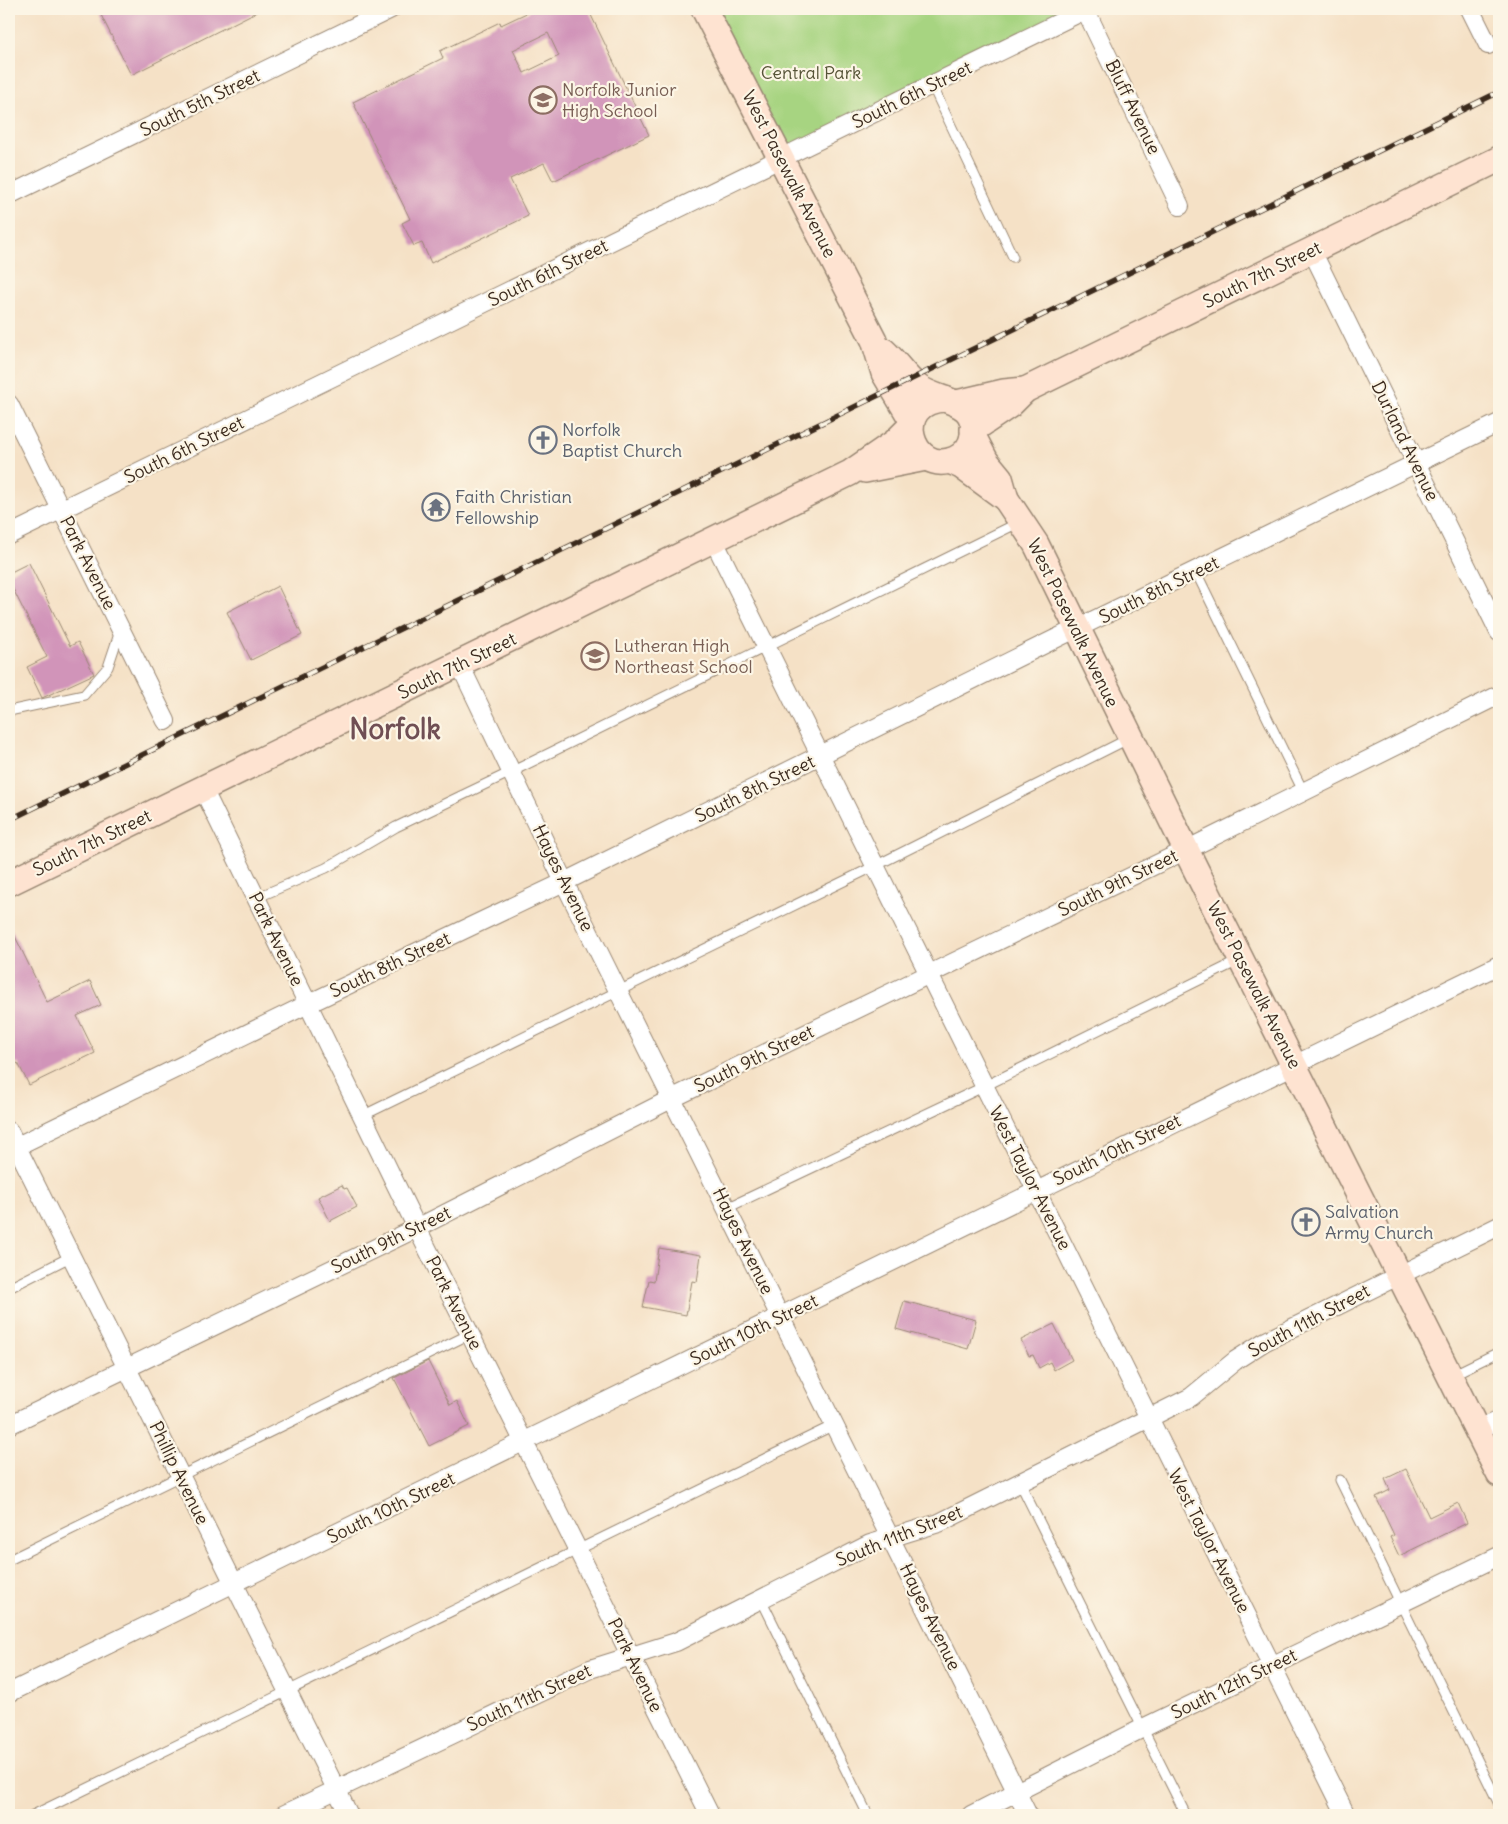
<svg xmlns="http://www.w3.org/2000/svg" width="1508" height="1824" font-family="Delius,sans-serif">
<rect width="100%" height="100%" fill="#fcf5e5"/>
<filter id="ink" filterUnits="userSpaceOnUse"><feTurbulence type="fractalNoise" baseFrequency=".02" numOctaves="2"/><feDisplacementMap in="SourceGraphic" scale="10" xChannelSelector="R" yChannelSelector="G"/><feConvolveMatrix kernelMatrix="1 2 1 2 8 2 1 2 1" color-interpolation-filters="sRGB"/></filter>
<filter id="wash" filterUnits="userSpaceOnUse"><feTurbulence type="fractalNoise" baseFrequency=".0096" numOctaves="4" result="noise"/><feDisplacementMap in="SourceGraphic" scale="20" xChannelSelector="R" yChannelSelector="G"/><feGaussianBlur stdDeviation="1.12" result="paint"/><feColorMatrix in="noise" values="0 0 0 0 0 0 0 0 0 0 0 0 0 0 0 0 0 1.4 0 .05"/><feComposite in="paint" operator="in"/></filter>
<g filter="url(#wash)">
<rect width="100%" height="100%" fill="#f5e1c6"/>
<polygon fill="#a7d481" stroke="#717f50" points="704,9 1085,9 782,160"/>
<g id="blocks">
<g fill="#d194b9" fill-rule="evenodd">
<polygon points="98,9 262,9 131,75"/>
<path d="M535,9H588L649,135L553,181L544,163L510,179L528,216L431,263L422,243L414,246L402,223L410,219L353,102L443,58L440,51L500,22L501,25ZM548,33L559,56L524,73L513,50Z"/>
<polygon points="29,563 70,646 78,642 94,674 42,698 27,667 47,657 9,581 9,573"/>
<polygon points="278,586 302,635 251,660 227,612"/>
<polygon points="9,924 47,1002 90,981 101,1005 77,1016 95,1053 29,1085 18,1063 9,1067"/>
<polygon points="342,1185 344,1189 347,1188 357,1207 330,1221 318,1197"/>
<polygon points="659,1248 701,1255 697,1282 692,1281 686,1315 643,1307 649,1280 654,1281"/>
<polygon points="904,1301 976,1320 968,1349 896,1329"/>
<polygon points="1054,1324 1072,1360 1054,1370 1050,1362 1039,1368 1033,1355 1029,1356 1021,1340"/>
<polygon points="428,1361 450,1405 457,1401 469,1426 429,1446 394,1378"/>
<polygon points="1406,1469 1429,1517 1458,1503 1467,1523 1399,1556 1390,1537 1394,1535 1376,1497 1390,1490 1385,1479"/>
</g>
</g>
</g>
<g filter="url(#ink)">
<use href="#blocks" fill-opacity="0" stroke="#988672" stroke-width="1"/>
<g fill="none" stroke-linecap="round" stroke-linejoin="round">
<g stroke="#988672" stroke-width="11">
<g id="lane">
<polyline points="932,85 1013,257"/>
<polyline points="1196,572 1303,791"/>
<polyline points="9,711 84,695 108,667 120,631"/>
<polyline points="256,898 326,868 396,827 513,771 1020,522"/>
<polyline points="362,1116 875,866 1130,738"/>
<polyline points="727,1208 983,1087 1240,960"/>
<polyline points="9,1288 72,1256"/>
<polyline points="1452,1375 1499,1352"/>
<polyline points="1340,1480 1499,1804"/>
<polyline points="1020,1483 1186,1815"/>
<polyline points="9,1560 470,1334"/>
<polyline points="761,1599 868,1815"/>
<polyline points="33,1815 834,1425"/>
</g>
</g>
<g stroke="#988672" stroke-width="20">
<g id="street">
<polyline points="1085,9 1180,206"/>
<polyline points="1470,9 1488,45"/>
<polyline points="9,195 391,9"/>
<polyline points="1312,251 1499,632"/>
<polyline points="9,404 166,721"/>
<polyline points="9,535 1087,9"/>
<polyline points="714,541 1346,1815"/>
<polyline points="460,665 564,882 1028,1815"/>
<polyline points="203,789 417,1228 710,1815"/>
<polyline points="9,1131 349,1815"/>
<polyline points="9,1150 308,1004 564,882 1059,637 1499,423"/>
<polyline points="9,1425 417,1228 673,1098 1186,850 1499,695"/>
<polyline points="1477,1430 1499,1420"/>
<polyline points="9,1693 1499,965"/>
<polyline points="283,1815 590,1669 676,1642 870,1544 939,1523 1191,1397 1236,1360 1264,1342 1499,1226"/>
<polyline points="971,1815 1143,1728 1499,1556"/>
</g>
</g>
<g stroke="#988672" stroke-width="28">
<g id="secondary">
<polyline points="704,9 874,340 884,373 912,420"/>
<path d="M884,351C896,362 905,377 918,387C939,403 979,398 973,436C971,446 964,455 955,459C911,478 888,401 945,399"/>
<polyline points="957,403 1004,392 1025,390"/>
<polyline points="973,430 1010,405 1025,390 1499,159"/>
<polyline points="973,436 986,461 1000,478 1006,499 1036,544 1195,868 1499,1474"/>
<polyline points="950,461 961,466 1006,499"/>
<polyline points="865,470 926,458"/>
<polyline points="9,883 850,473 895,442 911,426"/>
</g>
</g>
<use href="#lane" stroke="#fff" stroke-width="9"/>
<use href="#street" stroke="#fff" stroke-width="18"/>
<use href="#secondary" stroke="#fee3d1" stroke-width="25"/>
<g stroke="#3b2a1e" stroke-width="5.5">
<polyline id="rail" points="9,820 1499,92"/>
</g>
<use href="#rail" stroke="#fcf5e5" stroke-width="4" stroke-dasharray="11" stroke-linecap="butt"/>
</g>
</g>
<defs>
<g id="school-ring" transform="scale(1.4375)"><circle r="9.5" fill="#fcf5e5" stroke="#8d6e63" stroke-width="1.5"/><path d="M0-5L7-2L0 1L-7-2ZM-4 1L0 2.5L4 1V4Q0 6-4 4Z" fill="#8d6e63"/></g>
<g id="church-ring" transform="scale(1.4375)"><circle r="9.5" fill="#fcf5e5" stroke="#6b7280" stroke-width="1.5"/><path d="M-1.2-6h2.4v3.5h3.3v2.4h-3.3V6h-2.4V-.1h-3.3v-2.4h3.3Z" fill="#6b7280"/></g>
<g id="temple-ring" transform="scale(1.4375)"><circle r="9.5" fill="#fcf5e5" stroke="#6b7280" stroke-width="1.5"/><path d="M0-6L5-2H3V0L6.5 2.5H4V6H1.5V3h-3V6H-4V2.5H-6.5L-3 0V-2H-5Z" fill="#6b7280"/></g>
</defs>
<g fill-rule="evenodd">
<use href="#school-ring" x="543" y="100"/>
<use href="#church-ring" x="543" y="440"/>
<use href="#temple-ring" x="436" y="507"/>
<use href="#school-ring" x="595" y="656"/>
<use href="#church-ring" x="1306" y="1222"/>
</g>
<g text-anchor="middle" stroke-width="4.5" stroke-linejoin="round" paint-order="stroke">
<g font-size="18" fill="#565437" stroke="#fcf5e5">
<text x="811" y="79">Central Park</text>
</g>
<g font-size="18" fill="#785e54" stroke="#fcf5e5" text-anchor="start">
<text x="562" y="96">Norfolk Junior<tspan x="562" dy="21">High School</tspan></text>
<text x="614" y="652">Lutheran High<tspan x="614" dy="21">Northeast School</tspan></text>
</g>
<g font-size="18" fill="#3b2a1e" stroke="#fcf5e5">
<text transform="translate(912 95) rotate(-26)" y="6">South 6th Street</text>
<text transform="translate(200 103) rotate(-26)" y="6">South 5th Street</text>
<text transform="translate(1133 107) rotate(64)" y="6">Bluff Avenue</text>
<text transform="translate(789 174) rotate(63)" y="6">West Pasewalk Avenue</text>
<text transform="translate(548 273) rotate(-26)" y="6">South 6th Street</text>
<text transform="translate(1262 275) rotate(-26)" y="6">South 7th Street</text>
<text transform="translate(1405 441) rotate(64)" y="6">Durland Avenue</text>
<text transform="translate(184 450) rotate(-26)" y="6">South 6th Street</text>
<text transform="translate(88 563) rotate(63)" y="6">Park Avenue</text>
<text transform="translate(1159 590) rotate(-26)" y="6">South 8th Street</text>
<text transform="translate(1073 623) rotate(64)" y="6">West Pasewalk Avenue</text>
<text transform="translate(457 666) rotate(-26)" y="6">South 7th Street</text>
<text transform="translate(755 789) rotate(-26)" y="6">South 8th Street</text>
<text transform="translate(92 843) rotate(-26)" y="6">South 7th Street</text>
<text transform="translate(563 878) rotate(64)" y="6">Hayes Avenue</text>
<text transform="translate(1118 883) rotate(-26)" y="6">South 9th Street</text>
<text transform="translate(276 939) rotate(64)" y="6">Park Avenue</text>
<text transform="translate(390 965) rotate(-25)" y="6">South 8th Street</text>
<text transform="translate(1254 985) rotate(63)" y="6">West Pasewalk Avenue</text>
<text transform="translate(754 1059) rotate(-26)" y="6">South 9th Street</text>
<text transform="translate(1117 1150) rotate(-26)" y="6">South 10th Street</text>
<text transform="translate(1030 1178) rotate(63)" y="6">West Taylor Avenue</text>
<text transform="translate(391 1240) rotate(-26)" y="6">South 9th Street</text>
<text transform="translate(743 1241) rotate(64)" y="6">Hayes Avenue</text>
<text transform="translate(454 1303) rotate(63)" y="6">Park Avenue</text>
<text transform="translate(1309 1321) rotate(-28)" y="6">South 11th Street</text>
<text transform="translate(754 1330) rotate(-26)" y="6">South 10th Street</text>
<text transform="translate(179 1473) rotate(64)" y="6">Phillip Avenue</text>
<text transform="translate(391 1508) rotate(-26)" y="6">South 10th Street</text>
<text transform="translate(899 1536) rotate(-22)" y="6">South 11th Street</text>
<text transform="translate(1209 1541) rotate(63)" y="6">West Taylor Avenue</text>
<text transform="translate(930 1617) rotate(64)" y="6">Hayes Avenue</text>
<text transform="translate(635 1665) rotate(64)" y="6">Park Avenue</text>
<text transform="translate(1234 1684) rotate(-26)" y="6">South 12th Street</text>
<text transform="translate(529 1698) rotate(-25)" y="6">South 11th Street</text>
</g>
<g font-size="18" fill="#5b616d" stroke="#fcf5e5" text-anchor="start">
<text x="562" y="436">Norfolk<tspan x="562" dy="21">Baptist Church</tspan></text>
<text x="455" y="503">Faith Christian<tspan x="455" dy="21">Fellowship</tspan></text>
<text x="1325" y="1218">Salvation<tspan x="1325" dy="21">Army Church</tspan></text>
</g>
<g font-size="28" font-weight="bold" fill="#704f54" stroke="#fcf5e5">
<text x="395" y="739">Norfolk</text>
</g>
</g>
<rect width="1508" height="1824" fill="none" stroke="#fcf5e5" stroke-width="30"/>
</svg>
